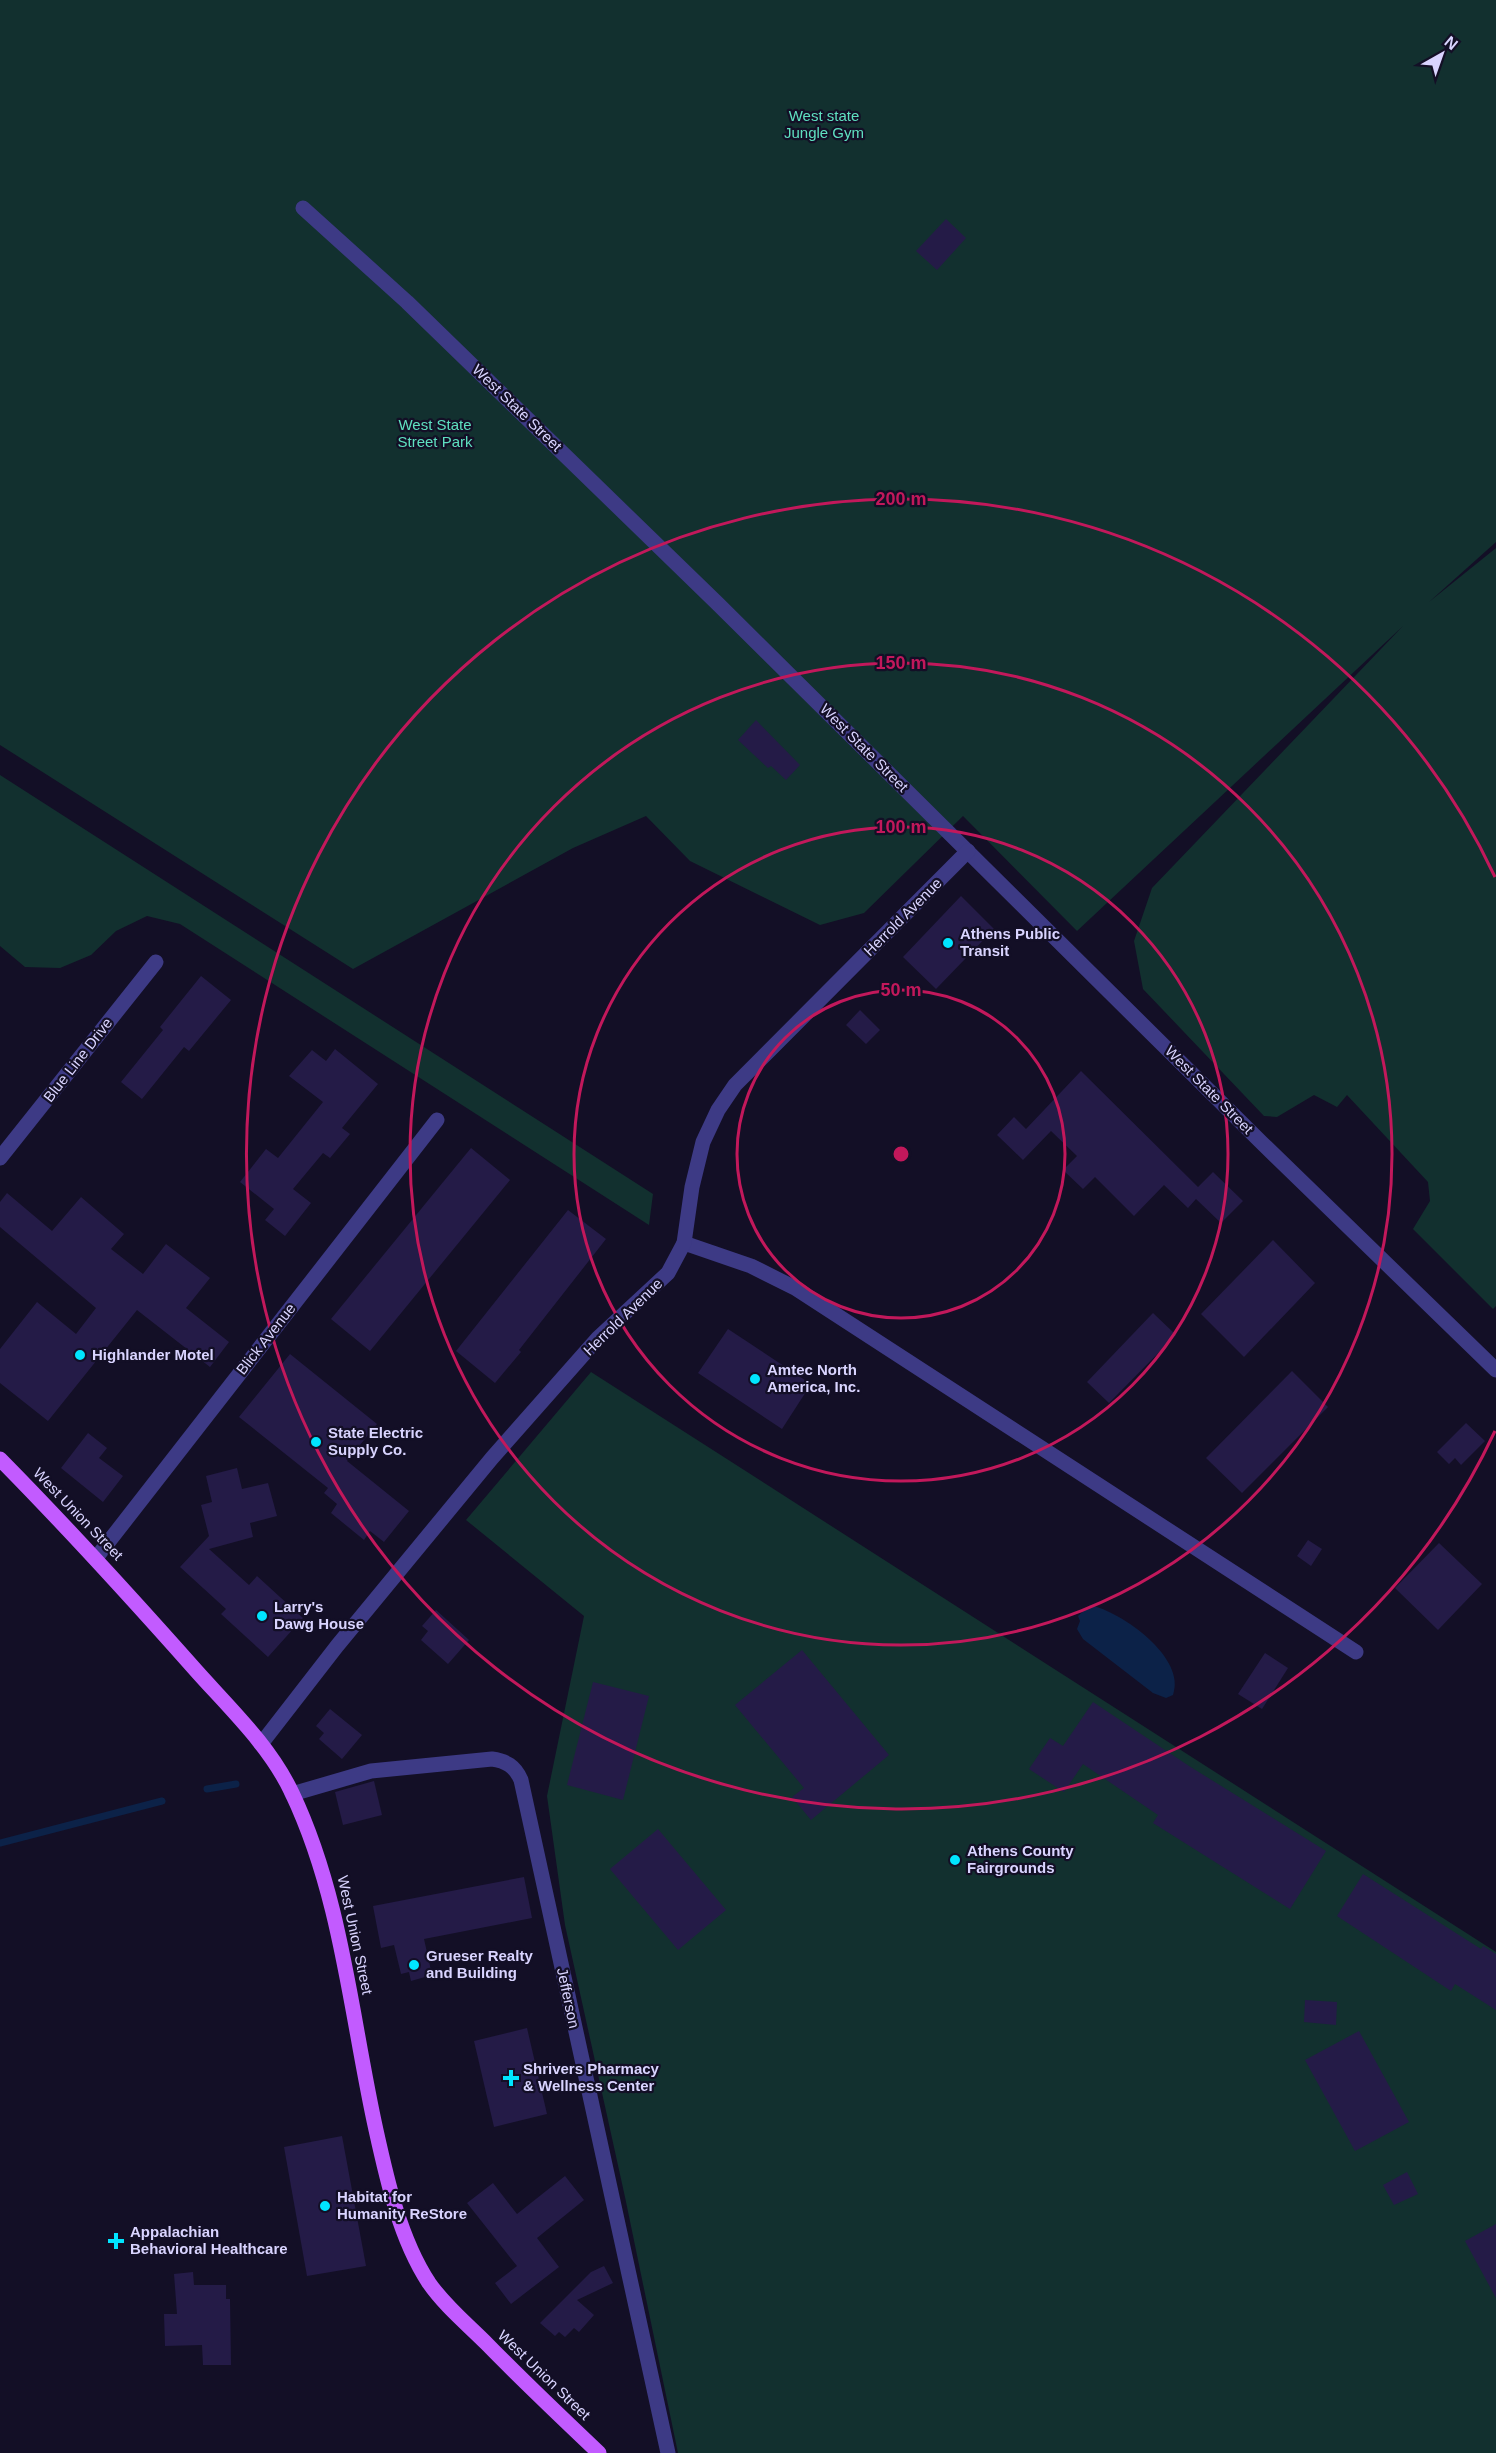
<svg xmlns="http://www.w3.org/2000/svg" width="1496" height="2453" font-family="Helvetica,sans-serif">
<rect width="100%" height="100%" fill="#130f26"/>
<g fill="#12302f">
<polygon points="0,0 1496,0 1496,542 1429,602 1496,548 1496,1306 1493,1309 1413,1229 1430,1201 1428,1182 1347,1095 1337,1107 1314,1095 1277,1117 1264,1116 1143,989 1134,941 1152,888 1403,626 1077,931 963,816 864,913 820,925 690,861 646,816 573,848 353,969 0,745"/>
<polygon points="0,775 653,1194 649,1225 180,924 147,916 116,931 91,955 60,968 25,967 0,946"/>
<polygon points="591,1372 1496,1952 1496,2453 678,2453 625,2197 565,1925 547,1796 584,1616 466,1520"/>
</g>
<path fill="#0c2248" d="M1090,1605C1122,1612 1187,1658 1173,1695L1166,1698L1153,1693L1083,1639L1077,1629L1080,1621L1078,1616Z"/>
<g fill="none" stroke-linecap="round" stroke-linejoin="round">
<g stroke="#0c2248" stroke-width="7">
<polyline points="207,1789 236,1784"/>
<polyline points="0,1843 162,1801"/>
</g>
</g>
<g fill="#241b47">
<polygon points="946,219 966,238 937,270 916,251"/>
<polygon points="756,720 800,765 786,780 771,766 768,768 738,740"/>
<polygon points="961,896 994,929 936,989 903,957"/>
<polygon points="201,976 231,1000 189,1051 184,1047 142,1099 121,1082 163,1030 160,1027"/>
<polygon points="860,1010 880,1030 866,1044 846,1025"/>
<polygon points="335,1049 378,1084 342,1128 350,1134 330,1158 323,1153 293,1189 311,1203 285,1236 265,1220 274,1209 240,1182 266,1149 278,1158 323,1102 289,1076 312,1050 326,1061"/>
<polygon points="1081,1071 1198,1187 1213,1172 1243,1201 1221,1223 1196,1199 1188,1208 1164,1185 1134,1216 1095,1177 1083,1189 1063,1170 1077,1156 1051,1131 1023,1160 997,1135 1014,1117 1026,1129"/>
<polygon points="471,1148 510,1180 370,1351 331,1319"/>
<polygon points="7,1193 52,1231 81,1197 124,1234 111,1249 143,1274 166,1244 210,1278 186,1308 229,1342 210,1367 137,1310 48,1421 0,1383 0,1349 37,1302 76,1334 96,1308 0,1227 0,1202"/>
<polygon points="568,1210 606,1239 519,1350 521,1352 495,1383 456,1351"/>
<polygon points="1273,1240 1315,1283 1244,1357 1201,1314"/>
<polygon points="1153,1313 1176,1335 1109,1403 1087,1382"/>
<polygon points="728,1329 811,1384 782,1429 698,1373"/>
<polygon points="290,1354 377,1424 347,1461 409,1511 384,1542 370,1531 364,1540 331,1513 337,1504 324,1493 328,1488 239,1417"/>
<polygon points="1292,1371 1328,1407 1242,1493 1206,1458"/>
<polygon points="1466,1423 1485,1441 1461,1465 1455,1458 1449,1464 1437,1452"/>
<polygon points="88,1433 107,1448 99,1458 123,1476 103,1502 61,1468"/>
<polygon points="237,1468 242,1489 268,1483 277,1516 250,1523 253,1537 209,1549 249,1585 257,1576 303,1618 268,1657 221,1614 226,1609 180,1567 209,1536 201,1505 212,1502 206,1476"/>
<polygon points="1308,1540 1322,1549 1311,1566 1297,1556"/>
<polygon points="1439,1543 1482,1584 1438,1630 1395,1588"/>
<polygon points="436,1610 469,1640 448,1664 421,1640 428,1631 422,1626"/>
<polygon points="802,1650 889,1755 811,1820 792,1797 804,1788 735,1705"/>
<polygon points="1265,1653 1288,1668 1262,1709 1238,1694"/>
<polygon points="593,1682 649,1696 623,1800 567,1785"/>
<polygon points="1093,1702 1189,1766 1326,1851 1290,1909 1153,1823 1158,1815 1083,1764 1064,1792 1029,1769 1050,1738 1063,1746"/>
<polygon points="330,1709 362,1735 342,1759 319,1739 324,1733 316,1726"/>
<polygon points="374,1781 382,1815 343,1825 335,1792"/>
<polygon points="658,1829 726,1910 678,1950 610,1869"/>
<polygon points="1363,1874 1481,1949 1483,1946 1496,1954 1496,2010 1455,1984 1451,1991 1337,1916"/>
<polygon points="524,1877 532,1918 424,1939 432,1975 411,1981 409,1972 401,1974 394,1945 381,1948 373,1906"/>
<polygon points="1305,2000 1337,2002 1336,2025 1304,2022"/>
<polygon points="527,2028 547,2114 494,2127 474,2041"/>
<polygon points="1359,2031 1409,2122 1355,2151 1305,2060"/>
<polygon points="342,2136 366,2266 307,2276 284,2147"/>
<polygon points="1407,2172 1418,2194 1394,2205 1383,2185"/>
<polygon points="565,2176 584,2200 537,2238 559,2267 511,2304 495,2283 517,2266 467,2203 493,2183 517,2214"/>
<polygon points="1496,2224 1496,2298 1465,2241"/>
<polygon points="604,2266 613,2283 577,2300 594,2315 579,2332 574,2328 565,2337 559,2332 555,2336 540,2323 591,2272"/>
<polygon points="193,2272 194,2285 226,2285 226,2299 230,2299 231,2365 203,2365 202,2345 165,2346 164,2314 177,2314 174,2274"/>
</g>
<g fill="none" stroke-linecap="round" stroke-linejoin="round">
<g stroke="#3d3a85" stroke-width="15">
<polyline points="303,208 407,302 718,604 1263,1144 1496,1370"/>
<polyline points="0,1158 156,962"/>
<polyline points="684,1243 751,1266 795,1288 1356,1652"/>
<polyline points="96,1558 437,1120"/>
<polyline points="261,1744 337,1646 492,1458 598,1338 668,1273 684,1243 692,1187 703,1142 718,1110 735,1085 968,851"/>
<path d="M292,1794L371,1771L492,1759C506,1761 515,1766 521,1780L668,2453"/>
</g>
<path stroke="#c25bff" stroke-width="15" d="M0,1459C66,1526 129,1595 192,1666C227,1706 269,1744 292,1793C342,1898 351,2017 376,2130C387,2180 400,2239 429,2283C445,2306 467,2324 487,2344C523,2381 561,2417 599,2453"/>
</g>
<g fill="none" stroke="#c2185b" stroke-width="3">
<circle cx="901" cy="1154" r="164"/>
<circle cx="901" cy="1154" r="327"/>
<circle cx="901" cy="1154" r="491"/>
<path d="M1495 1431A655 655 0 1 1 1495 877"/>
</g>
<g fill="#00e5ff" stroke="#130f26" stroke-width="2">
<circle cx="948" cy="943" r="6"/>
<circle cx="80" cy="1355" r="6"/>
<circle cx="755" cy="1379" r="6"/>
<circle cx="316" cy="1442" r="6"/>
<circle cx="262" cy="1616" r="6"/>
<circle cx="955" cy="1860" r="6"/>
<circle cx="414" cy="1965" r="6"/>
<path d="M508 2069h6v6h6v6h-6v6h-6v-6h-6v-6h6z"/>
<circle cx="325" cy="2206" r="6"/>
<path d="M113 2232h6v6h6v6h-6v6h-6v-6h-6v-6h6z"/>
</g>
<g text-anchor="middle" stroke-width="4.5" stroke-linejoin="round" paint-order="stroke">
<g font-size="15" fill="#5fe0c0" stroke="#130f26">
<text x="824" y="121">West state<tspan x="824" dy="17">Jungle Gym</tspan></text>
<text x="435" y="430">West State<tspan x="435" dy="17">Street Park</tspan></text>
</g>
<g font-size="15" fill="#d9d4ff" stroke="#130f26">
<text transform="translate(517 408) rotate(44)" y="5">West State Street</text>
<text transform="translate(864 748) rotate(45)" y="5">West State Street</text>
<text transform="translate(903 917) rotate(-45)" y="5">Herrold Avenue</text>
<text transform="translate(78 1060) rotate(-52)" y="5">Blue Line Drive</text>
<text transform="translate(1209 1090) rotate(45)" y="5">West State Street</text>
<text transform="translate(623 1317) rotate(-44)" y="5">Herrold Avenue</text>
<text transform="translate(266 1339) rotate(-52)" y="5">Blick Avenue</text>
<text transform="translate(78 1514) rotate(46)" y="5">West Union Street</text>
<text transform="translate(355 1935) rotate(78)" y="5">West Union Street</text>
<text transform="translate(568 1998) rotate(78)" y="5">Jefferson</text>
<text transform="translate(544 2375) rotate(44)" y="5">West Union Street</text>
</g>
<g font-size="15" font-weight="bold" fill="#d9d4ff" stroke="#130f26" text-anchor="start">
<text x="960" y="939">Athens Public<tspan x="960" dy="17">Transit</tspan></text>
<text x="92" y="1360">Highlander Motel</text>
<text x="767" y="1375">Amtec North<tspan x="767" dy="17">America, Inc.</tspan></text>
<text x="328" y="1438">State Electric<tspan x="328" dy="17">Supply Co.</tspan></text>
<text x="274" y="1612">Larry's<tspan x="274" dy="17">Dawg House</tspan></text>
<text x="967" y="1856">Athens County<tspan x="967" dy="17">Fairgrounds</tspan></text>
<text x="426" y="1961">Grueser Realty<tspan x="426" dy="17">and Building</tspan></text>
<text x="523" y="2074">Shrivers Pharmacy<tspan x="523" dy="17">&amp; Wellness Center</tspan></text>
<text x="337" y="2202">Habitat for<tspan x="337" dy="17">Humanity ReStore</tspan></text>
<text x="130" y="2237">Appalachian<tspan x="130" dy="17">Behavioral Healthcare</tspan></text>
</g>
</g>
<circle cx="901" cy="1154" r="9" fill="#c2185b" stroke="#130f26" stroke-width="3"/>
<g font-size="18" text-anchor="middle" font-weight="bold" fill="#c2185b" stroke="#130f26" stroke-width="4.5" stroke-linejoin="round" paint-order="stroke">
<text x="901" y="505">200 m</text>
<text x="901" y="669">150 m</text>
<text x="901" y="833">100 m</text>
<text x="901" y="996">50 m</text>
</g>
<g transform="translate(1442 54) rotate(40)" stroke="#130f26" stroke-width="4.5" paint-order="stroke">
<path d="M0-4.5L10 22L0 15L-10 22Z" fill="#d9d4ff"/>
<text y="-9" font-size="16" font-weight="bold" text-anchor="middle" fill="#d9d4ff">N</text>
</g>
</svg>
